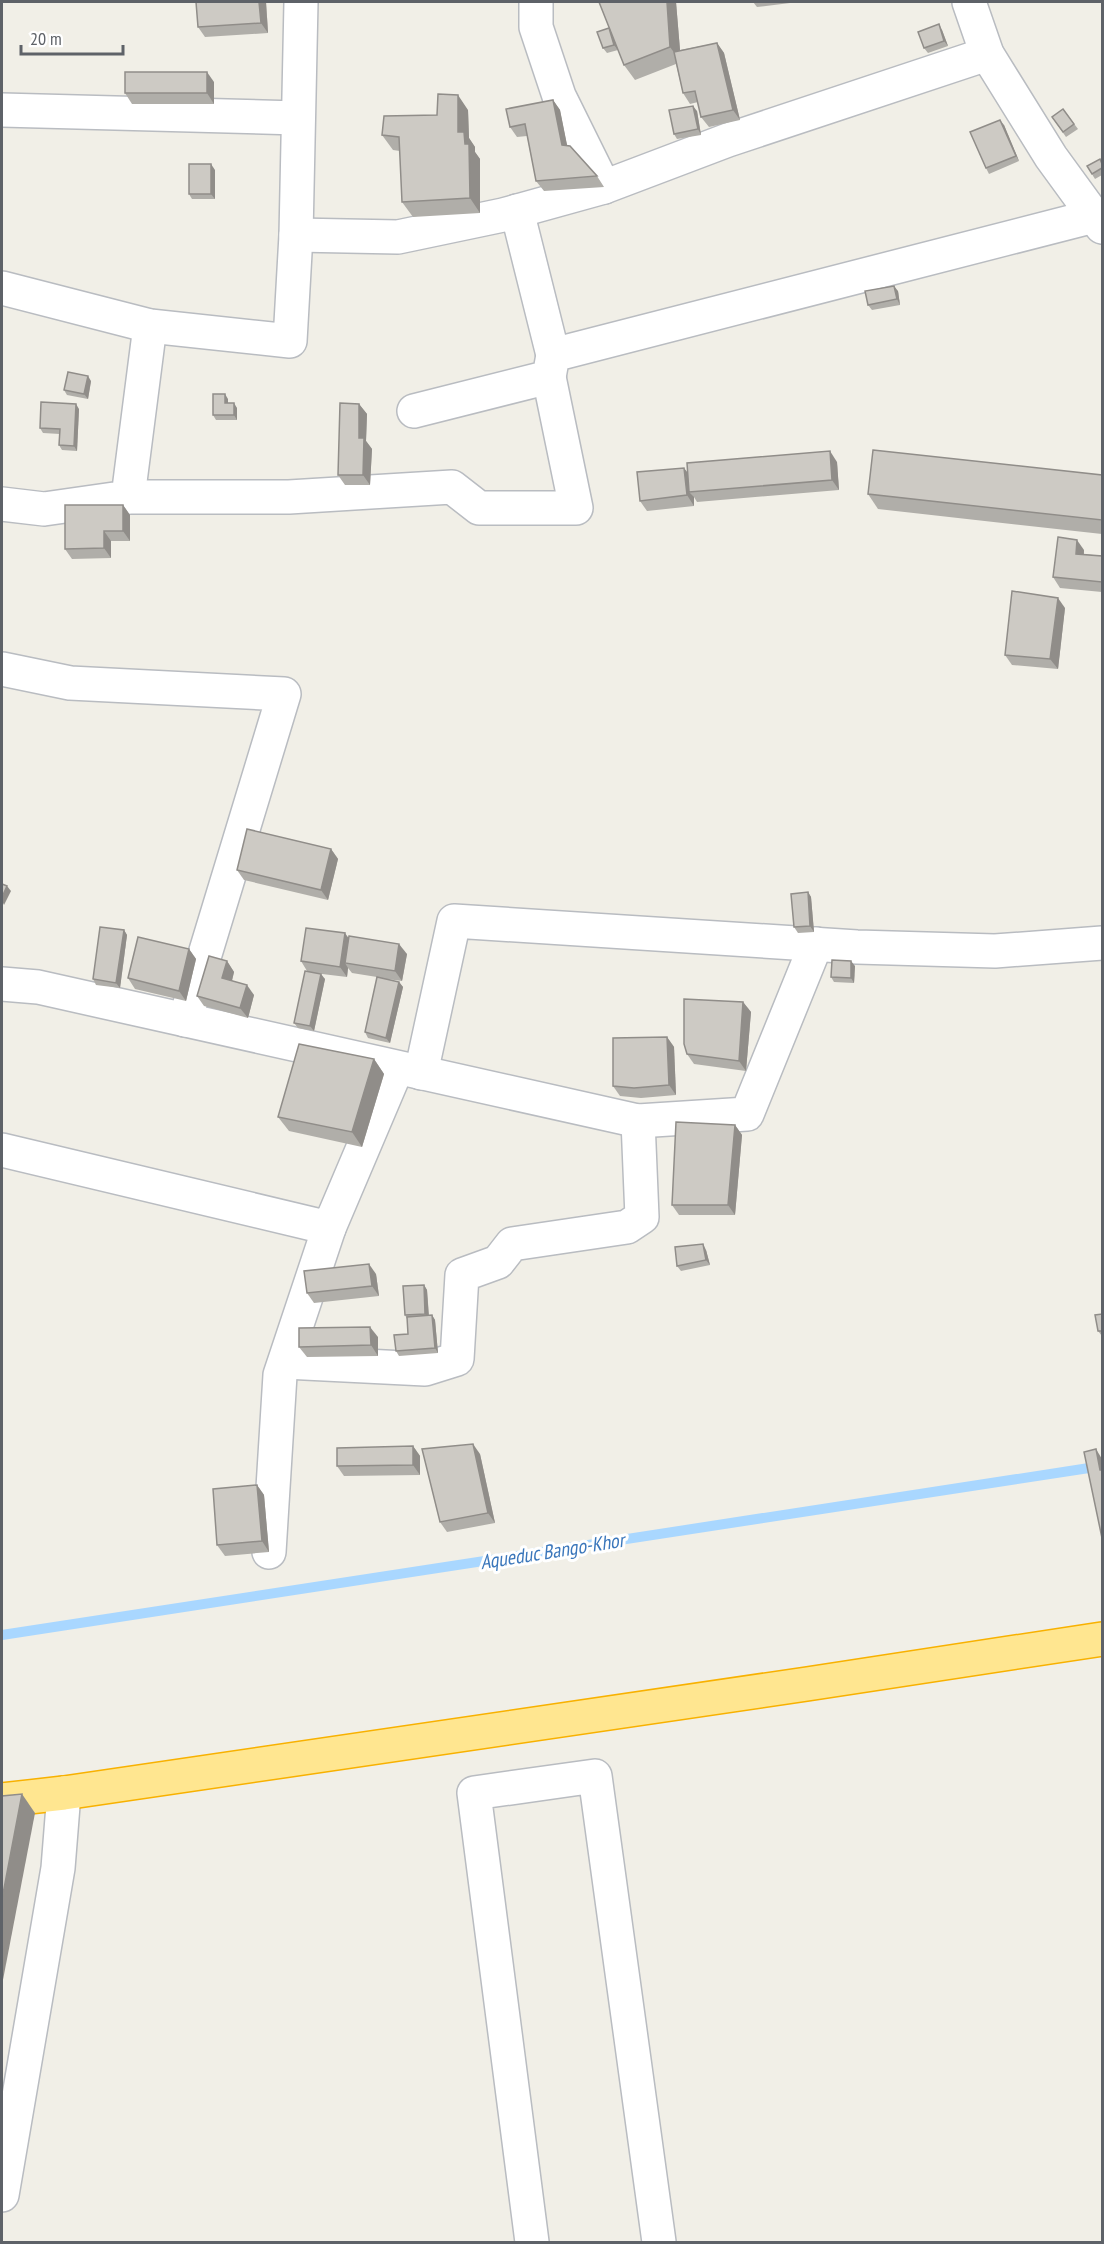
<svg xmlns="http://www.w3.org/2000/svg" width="1104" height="2244" font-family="'PT Sans Narrow',sans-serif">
<rect width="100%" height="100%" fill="#f1efe7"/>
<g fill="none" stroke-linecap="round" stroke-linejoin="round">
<polyline stroke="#a9d7ff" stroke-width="10" points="2,1635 1102,1466"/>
<g stroke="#b9bcc1" stroke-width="36">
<g id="minor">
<polyline points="536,2 536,27 559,96 604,187"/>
<polyline points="969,2 987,54 1051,157 1102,227"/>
<polyline points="2,110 298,118"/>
<polyline points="517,211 553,355"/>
<polyline points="296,235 398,237 503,215 604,187 728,140 987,54"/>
<polyline points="2,288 150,326 290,341 296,235 301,2"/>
<polyline points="414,411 549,377 553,355 1094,216"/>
<polyline points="128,497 289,497 452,487 479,508 576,508 549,377"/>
<polyline points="2,504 44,509 128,497 150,326"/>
<polyline points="2,669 70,683 284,694 185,1020"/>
<polyline points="2,984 38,987 638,1121 747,1114 816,944"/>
<polyline points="421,1073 454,921 857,947 995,951 1102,943"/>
<polyline points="2,1150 329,1228 397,1068"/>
<polyline points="285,1362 425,1369 457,1359 462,1275 498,1262 512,1244 627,1227 642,1217 638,1121"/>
<polyline points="269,1552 280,1375 329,1228"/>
<polyline points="2,2195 58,1868 64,1793"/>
<polyline points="532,2242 474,1793 595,1776 659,2242"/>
</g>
</g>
<g stroke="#f8b100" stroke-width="36">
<polyline id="highway" points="2,1800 64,1793 807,1684 1102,1639"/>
</g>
<use href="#minor" stroke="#fff" stroke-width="33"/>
<use href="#highway" stroke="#ffe690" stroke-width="33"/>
</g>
<g fill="#b0aea9">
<polygon points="196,2 266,2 268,33 205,37 198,27"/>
<polygon points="676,2 680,50 717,43 724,53 740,120 709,127 701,117 698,102 690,104 683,93 676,64 635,80 624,65 616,44 618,50 607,53 603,48"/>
<polygon points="753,2 798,2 757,7"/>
<polygon points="942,30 948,46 928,53 924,48"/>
<polygon points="214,82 214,104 132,104 125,93"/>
<polygon points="553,100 560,110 567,145 597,176 604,187 544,191 536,181 527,136 517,137 510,127"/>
<polygon points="1063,109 1078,129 1066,137 1052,117"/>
<polygon points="468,110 469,138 475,147 475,152 480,159 480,213 413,217 402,202 400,151 393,150 382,135 437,115"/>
<polygon points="697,111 701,135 677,139 674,134"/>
<polygon points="1004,125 1019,161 989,174 986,168"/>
<polygon points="1100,159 1102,163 1102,175 1095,179 1087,166"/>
<polygon points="215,170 215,199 192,199 189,194"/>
<polygon points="898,291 900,305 872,310 868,305"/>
<polygon points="91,381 88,399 67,395 64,390"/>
<polygon points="228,399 228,403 237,408 237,420 216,420 213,415"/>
<polygon points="359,404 367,414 366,441 372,449 370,485 345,485 338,475"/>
<polygon points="79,409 77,451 62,450 59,445 60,434 43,433 40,428"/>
<polygon points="837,462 839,490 697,502 694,497 694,506 647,511 640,501 688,473"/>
<polygon points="1102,475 1102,534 878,509 868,494"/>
<polygon points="123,505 130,515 130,541 111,541 111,558 72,559 65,549"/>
<polygon points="1084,550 1084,554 1102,556 1102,592 1060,588 1053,577"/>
<polygon points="1065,608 1058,669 1012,665 1005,655"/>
<polygon points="331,849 338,859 328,900 244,880 237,870"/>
<polygon points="808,892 811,897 814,932 798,933 794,927"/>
<polygon points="124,930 127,935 120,988 96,985 93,979"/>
<polygon points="348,938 407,954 402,981 387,979 399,982 403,987 390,1043 368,1038 365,1032 377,977 352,973 348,968 347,977 314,973 325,979 314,1031 298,1028 294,1023 307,971 301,961"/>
<polygon points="189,949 196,959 186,1001 135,989 128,978"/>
<polygon points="227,961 234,972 232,981 254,995 248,1018 204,1006 197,996"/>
<polygon points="855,966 854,983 834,982 831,977"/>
<polygon points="743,1002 751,1012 746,1071 694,1064 687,1054"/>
<polygon points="667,1037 674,1047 676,1095 641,1098 620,1096 613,1086"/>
<polygon points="374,1059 384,1074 362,1147 289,1131 278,1117"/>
<polygon points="735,1125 742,1135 735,1215 679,1215 672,1205"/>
<polygon points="706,1250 710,1265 681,1271 677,1266"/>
<polygon points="376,1274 379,1296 314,1303 307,1293"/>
<polygon points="424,1285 427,1290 429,1315 432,1315 435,1320 438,1353 399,1356 396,1351 408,1334 407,1319 405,1315"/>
<polygon points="1102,1314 1102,1336 1098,1331"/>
<polygon points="378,1337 378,1356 307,1357 299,1347"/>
<polygon points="413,1446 420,1456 420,1475 344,1476 337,1466"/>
<polygon points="480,1454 495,1523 447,1532 440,1522"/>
<polygon points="257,1485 264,1495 269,1552 225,1556 217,1545"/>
</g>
<g fill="#908d89">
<polygon points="259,2 266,2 268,33 261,23"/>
<polygon points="667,2 676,2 681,62 670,47"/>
<polygon points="939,24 942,30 948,46 944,41"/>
<polygon points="609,28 612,33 618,50 614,45"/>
<polygon points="717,43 724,53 740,120 733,110"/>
<polygon points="207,72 214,82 214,104 207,93"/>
<polygon points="458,95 468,110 469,138 475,147 475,152 480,159 480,213 470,198 465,144 458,132"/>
<polygon points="553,100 560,110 569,155 562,145"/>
<polygon points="693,106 697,111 701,135 698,129"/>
<polygon points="1000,120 1004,125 1019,161 1016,156"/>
<polygon points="211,164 215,170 215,199 211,194"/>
<polygon points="894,286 898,291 900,305 897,299"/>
<polygon points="88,376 91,381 88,399 84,394"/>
<polygon points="225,394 228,399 228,408 225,403"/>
<polygon points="234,403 237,408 237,420 234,415"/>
<polygon points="76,404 79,409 77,451 74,446"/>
<polygon points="359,404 367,414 366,441 372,449 370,485 363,475 359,438"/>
<polygon points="830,451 837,462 839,490 832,480"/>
<polygon points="684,468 692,478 689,492 694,497 694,506 687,495"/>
<polygon points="123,505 130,515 130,541 123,531"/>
<polygon points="104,531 111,541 111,558 104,548"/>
<polygon points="1077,540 1084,550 1083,564 1076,554"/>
<polygon points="1058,598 1065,608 1058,669 1050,659"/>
<polygon points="331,849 338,859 328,900 321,890"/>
<polygon points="7,886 11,891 4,905 2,901 2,897"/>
<polygon points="808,892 811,897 814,932 810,926"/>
<polygon points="124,930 127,935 120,988 116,983"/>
<polygon points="345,933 352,943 345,963 348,968 347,977 340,967"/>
<polygon points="399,944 407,954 402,981 395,971"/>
<polygon points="189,949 196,959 186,1001 179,991"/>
<polygon points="227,961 234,972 230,988 222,978"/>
<polygon points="851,961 855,966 854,983 851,978"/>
<polygon points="321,974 325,979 314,1031 310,1026"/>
<polygon points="399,982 403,987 390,1043 386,1038"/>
<polygon points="247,985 254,995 248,1018 240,1008"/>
<polygon points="743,1002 751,1012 746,1071 739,1061"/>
<polygon points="667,1037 674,1047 676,1095 669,1085"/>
<polygon points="374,1059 384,1074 362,1147 352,1132"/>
<polygon points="735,1125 742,1135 735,1215 728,1205"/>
<polygon points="703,1244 706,1250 710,1265 706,1260"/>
<polygon points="369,1264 376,1274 379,1296 372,1286"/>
<polygon points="424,1285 427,1290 429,1320 425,1314"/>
<polygon points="432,1315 435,1320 438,1353 435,1348"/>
<polygon points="370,1327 378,1337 378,1356 371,1345"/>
<polygon points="473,1444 480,1454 495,1523 488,1513"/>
<polygon points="413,1446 420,1456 420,1475 413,1465"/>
<polygon points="1096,1449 1102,1459 1102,1474 1100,1470"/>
<polygon points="257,1485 264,1495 269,1552 262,1541"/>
<polygon points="22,1794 35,1813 2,1985 2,1899"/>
</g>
<g fill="#cdcac4" stroke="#908d89" stroke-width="1.5">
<polygon points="196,2 259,2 261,23 198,27"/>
<polygon points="599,2 667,2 670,47 624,65"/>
<polygon points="939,24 944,41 924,48 918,32"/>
<polygon points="609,28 614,45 603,48 597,32"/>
<polygon points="717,43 733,110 701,117 695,91 683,93 674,52"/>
<rect x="125" y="72" width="82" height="21"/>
<polygon points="438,94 458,95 458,132 464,132 465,144 469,144 470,198 402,202 399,137 382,135 384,116 437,115"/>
<polygon points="553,100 562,145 570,146 597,176 536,181 525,124 510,127 506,109"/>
<polygon points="693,106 698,129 674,134 669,110"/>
<polygon points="1063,109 1074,124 1063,132 1052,117"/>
<polygon points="1000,120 1016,156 986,168 970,132"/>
<polygon points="1100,159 1102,164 1102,168 1092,174 1087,166"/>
<rect x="189" y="164" width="22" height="30"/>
<polygon points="894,286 897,299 868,305 865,291"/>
<polygon points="68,372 88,376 84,394 64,390"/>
<polygon points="213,394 225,394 225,403 234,403 234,415 213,415"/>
<polygon points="41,402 76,404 74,446 59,445 60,429 40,428"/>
<polygon points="340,403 359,404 359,438 364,438 363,475 338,475"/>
<polygon points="873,450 1102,475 1102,520 868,494"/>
<polygon points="830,451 832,480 689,492 687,463"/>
<polygon points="684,468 687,495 640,501 637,472"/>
<polygon points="65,505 123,505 123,531 104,531 104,548 65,549"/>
<polygon points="1058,537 1077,540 1076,554 1102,556 1102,582 1053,577"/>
<polygon points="1012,591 1058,598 1050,659 1005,655"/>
<polygon points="247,829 331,849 321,890 237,870"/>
<polygon points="2,884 7,886 2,897"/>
<polygon points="808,892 810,926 794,927 791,894"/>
<polygon points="100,927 124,930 116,983 93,979"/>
<polygon points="306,928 345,933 340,967 301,961"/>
<polygon points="349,936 399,944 395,971 345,963"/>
<polygon points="138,937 189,949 179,991 128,978"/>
<polygon points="209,956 227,961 222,978 247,985 240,1008 197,996"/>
<polygon points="832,960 851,961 851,978 831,977"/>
<polygon points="305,971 321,974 310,1026 294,1023"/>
<polygon points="377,977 399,982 386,1038 365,1032"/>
<polygon points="684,999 743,1002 739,1061 687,1054 684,1044"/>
<polygon points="667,1037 669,1085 634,1088 613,1086 613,1038"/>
<polygon points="299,1044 374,1059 352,1132 278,1117"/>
<polygon points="676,1122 735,1125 728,1205 672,1205"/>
<polygon points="703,1244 706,1260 677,1266 675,1247"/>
<polygon points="369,1264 372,1286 307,1293 304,1271"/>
<polygon points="424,1285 425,1314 405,1315 403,1286"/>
<polygon points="1102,1314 1102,1331 1098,1331 1095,1315"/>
<polygon points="432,1315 435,1348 396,1351 394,1335 408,1334 407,1317"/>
<polygon points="370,1327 371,1345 299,1347 299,1328"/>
<polygon points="473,1444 488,1513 440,1522 422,1449"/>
<polygon points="413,1446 413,1465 337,1466 337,1448"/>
<polygon points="1096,1449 1100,1470 1102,1470 1102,1538 1084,1452"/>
<polygon points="257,1485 262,1541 217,1545 213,1489"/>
<polygon points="22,1794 2,1899 2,1796"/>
</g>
<g text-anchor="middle" stroke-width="6" stroke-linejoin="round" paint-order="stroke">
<g font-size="20" font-style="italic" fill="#3b77bb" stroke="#fff">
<text transform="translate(552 1551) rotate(-9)" y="7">Aqueduc Bango-Khor</text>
</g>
</g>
<rect width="1104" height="2244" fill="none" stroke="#5e6268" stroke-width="6"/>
<path d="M21 45v9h102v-9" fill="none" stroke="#5e6268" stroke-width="3"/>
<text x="30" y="45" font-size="18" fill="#5e6268" stroke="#ffffff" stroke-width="4.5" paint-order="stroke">20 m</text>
</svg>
